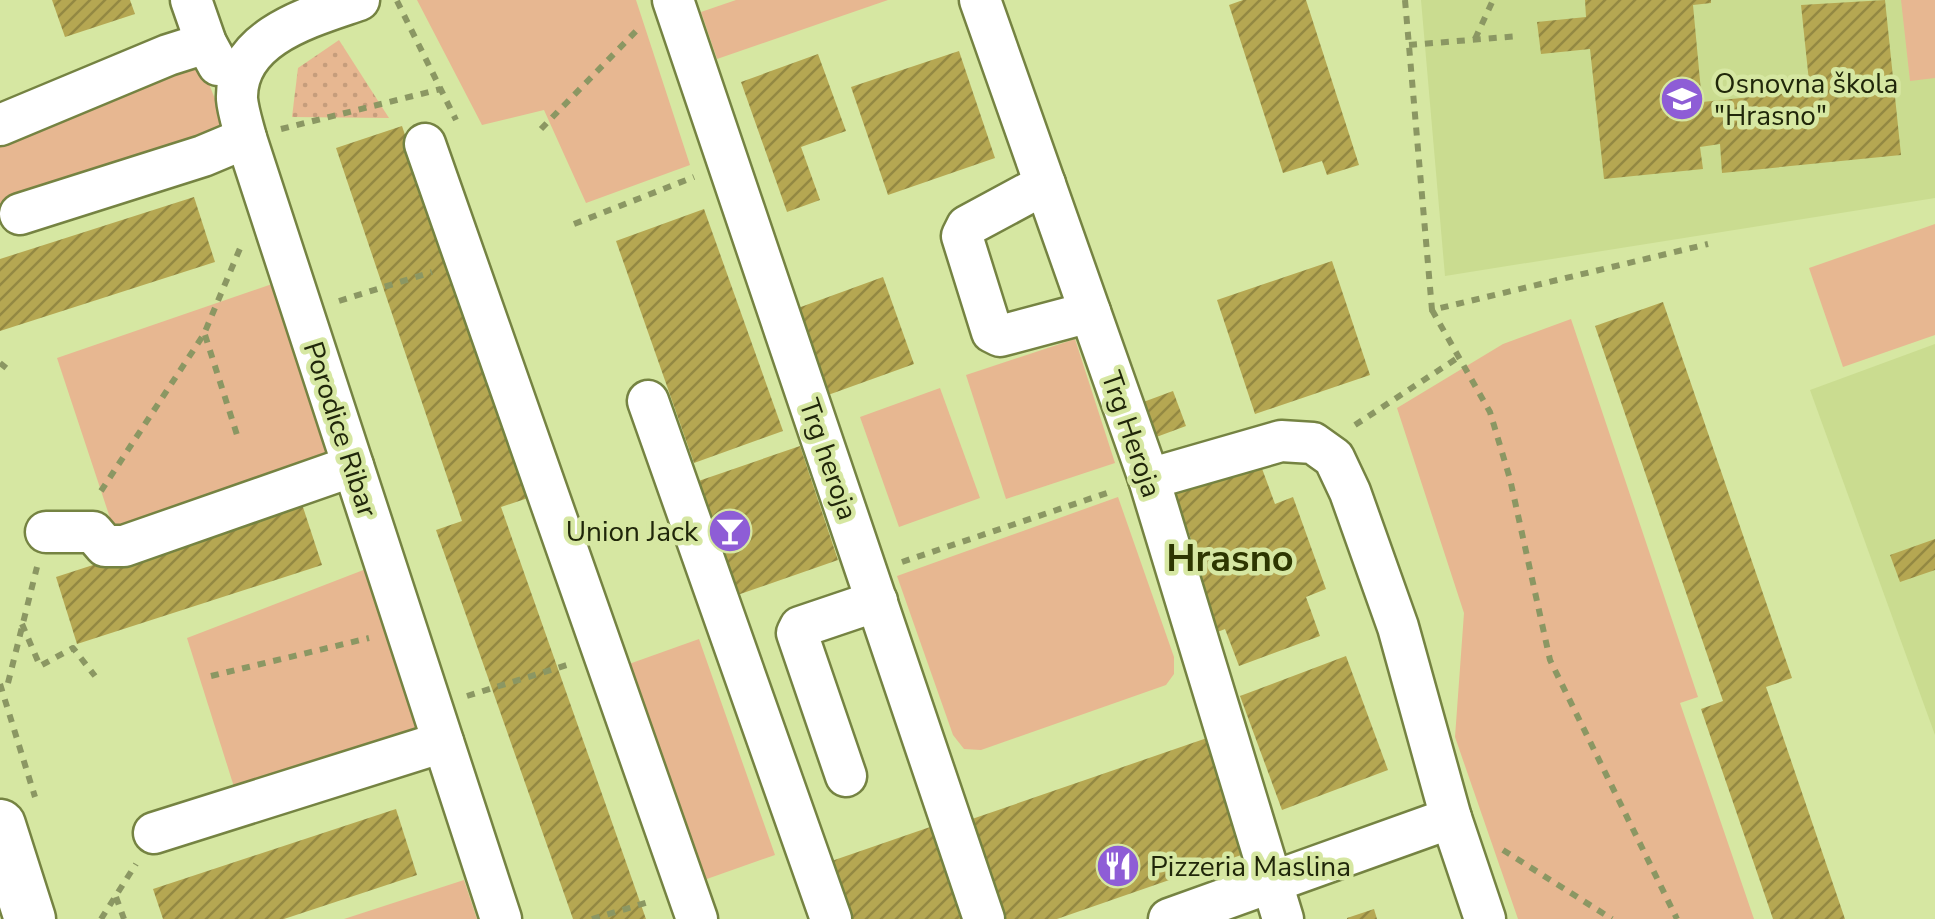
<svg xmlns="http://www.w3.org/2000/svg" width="1935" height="919" font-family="'Nunito Sans',sans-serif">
<defs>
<pattern id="grass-dots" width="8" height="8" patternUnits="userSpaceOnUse" patternTransform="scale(2.5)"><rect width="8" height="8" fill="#e7b791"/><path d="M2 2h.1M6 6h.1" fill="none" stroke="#c69d7c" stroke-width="1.8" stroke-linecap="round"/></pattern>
<pattern id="building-hatch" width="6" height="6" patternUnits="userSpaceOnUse" patternTransform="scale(2.5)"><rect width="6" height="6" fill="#b5a752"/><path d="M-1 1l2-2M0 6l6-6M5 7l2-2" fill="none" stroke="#938842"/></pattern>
</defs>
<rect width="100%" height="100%" fill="#d6e7a2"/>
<g fill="#cadc90">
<polygon points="1421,0 1935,0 1935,198 1445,276"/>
<polygon points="1935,344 1935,735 1810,390"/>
</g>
<polygon fill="url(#grass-dots)" points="339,40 389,118 292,117 298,68"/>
<g fill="#e7b791">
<polygon points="417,0 636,0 690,165 586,203 544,110 482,125"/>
<polygon points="736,0 888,0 717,59 701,12"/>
<polygon points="1901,0 1935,0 1935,78 1910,81"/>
<polygon points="200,61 226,127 0,210 0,136"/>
<polygon points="1935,224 1935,335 1843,367 1809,268"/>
<polygon points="275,283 329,454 116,536 57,358"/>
<polygon points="1571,319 1698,697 1680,703 1754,919 1518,919 1455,737 1464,613 1397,408 1503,344"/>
<polygon points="1075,339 1115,463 1006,499 966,375"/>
<polygon points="940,388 980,498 899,527 860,417"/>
<polygon points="1118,497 1174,657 1174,674 1166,685 981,750 964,749 953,735 897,576"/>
<polygon points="366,569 419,730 235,790 187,638"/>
<polygon points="699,639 775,855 704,880 629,664"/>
<polygon points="464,880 477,919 344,919"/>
</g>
<g fill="url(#building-hatch)">
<polygon points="52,0 130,0 135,14 65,37"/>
<polygon points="1243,0 1306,0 1359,165 1327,175 1322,161 1283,173 1229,5"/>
<polygon points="1585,0 1711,0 1711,3 1693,5 1702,102 1810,91 1801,5 1885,0 1901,155 1722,173 1720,144 1700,147 1703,169 1604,179 1590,49 1541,54 1537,22 1586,17"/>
<polygon points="959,51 995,158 888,195 851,87"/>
<polygon points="818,54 846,131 801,147 820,200 787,212 741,82"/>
<polygon points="402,126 528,498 501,507 646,919 573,919 436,530 462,521 336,148"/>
<polygon points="194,197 215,262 0,331 0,259"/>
<polygon points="704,209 783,431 694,463 616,241"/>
<polygon points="1332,261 1370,375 1255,414 1217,300"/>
<polygon points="883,277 914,364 828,395 798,308"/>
<polygon points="1663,302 1792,678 1766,687 1845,919 1773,919 1701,709 1723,701 1595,326"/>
<polygon points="1173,391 1186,426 1151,439 1138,404"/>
<polygon points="800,446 838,560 723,600 684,486"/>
<polygon points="1257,455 1275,504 1293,497 1326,589 1306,597 1320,636 1239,666 1225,629 1215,633 1183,545 1192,542 1172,486"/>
<polygon points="300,498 322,565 77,644 56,577"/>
<polygon points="1935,539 1935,570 1900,582 1890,555"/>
<polygon points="1346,656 1388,770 1282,810 1240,696"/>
<polygon points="1207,738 1247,853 1057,919 1006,919 972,819"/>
<polygon points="396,809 417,875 284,919 163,919 153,889"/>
<polygon points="933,826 965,919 839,919 820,865"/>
<polygon points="1374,909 1377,919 1347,919 1347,918"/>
</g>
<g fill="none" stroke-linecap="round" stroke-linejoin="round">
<g stroke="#758342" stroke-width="45">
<g id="minor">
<polyline points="191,0 206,43 218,65"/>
<path d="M359,0C313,16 235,36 237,99C238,111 243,126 246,138L501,919"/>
<polyline points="673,0 984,919"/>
<polyline points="980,0 1149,479 1283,919"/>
<polyline points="0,125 168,55 206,43"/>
<polyline points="425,144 697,919"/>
<polyline points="1045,184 967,226 962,236 992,332 1000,336 1090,312"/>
<polyline points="20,214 203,156 246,138"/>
<polyline points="648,401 831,919"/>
<polyline points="1149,479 1281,441 1313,443 1334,458 1350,492 1398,627 1451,818 1169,919"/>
<polyline points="46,532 93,532 105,546 124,546 353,466"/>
<polyline points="846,776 797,633 800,627 877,601"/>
<polyline points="1451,818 1485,919"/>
<polyline points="154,833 443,742"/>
</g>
</g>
<g stroke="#758342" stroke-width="55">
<polyline id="major" points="0,825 30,919"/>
</g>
<g stroke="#8b9763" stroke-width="6" stroke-dasharray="8 8" stroke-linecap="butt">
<polyline points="1405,0 1432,310 1708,244"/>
<polyline points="397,1 456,120"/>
<polyline points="1475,39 1493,0"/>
<polyline points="1409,45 1519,36"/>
<polyline points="281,129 441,89"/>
<polyline points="541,129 641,26"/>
<polyline points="574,224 694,177"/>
<polyline points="339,301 432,272"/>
<polyline points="1432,310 1490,412 1510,479 1550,660 1677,919"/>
<polyline points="205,335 238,438"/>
<polyline points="0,363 10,371"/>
<polyline points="1355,425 1459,357"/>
<polyline points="101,491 204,334 241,246"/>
<polyline points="902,562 1113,491"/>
<polyline points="22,624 40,666 73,648 95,676"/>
<polyline points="211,676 369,638"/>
<polyline points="8,683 37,567"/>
<polyline points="0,684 35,797"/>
<polyline points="467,696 570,664"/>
<polyline points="1503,850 1612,919"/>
<polyline points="116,897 124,919"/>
<polyline points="101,919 136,864"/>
<polyline points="592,919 652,901"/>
</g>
<use href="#minor" stroke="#fff" stroke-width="40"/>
<use href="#major" stroke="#fff" stroke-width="50"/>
</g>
<defs>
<g id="school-disc" transform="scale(2.25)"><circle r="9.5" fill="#8e5dd6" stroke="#d6e7a2"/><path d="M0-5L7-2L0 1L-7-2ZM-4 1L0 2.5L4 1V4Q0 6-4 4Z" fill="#fff"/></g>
<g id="bar-disc" transform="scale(2.25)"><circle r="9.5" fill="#8e5dd6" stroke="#d6e7a2"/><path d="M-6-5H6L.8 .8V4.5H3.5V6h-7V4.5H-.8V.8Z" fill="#fff"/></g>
<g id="restaurant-disc" transform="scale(2.25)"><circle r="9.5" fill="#8e5dd6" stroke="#d6e7a2"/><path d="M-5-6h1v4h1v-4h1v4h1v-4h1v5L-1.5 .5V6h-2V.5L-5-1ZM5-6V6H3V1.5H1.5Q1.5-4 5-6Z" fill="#fff"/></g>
</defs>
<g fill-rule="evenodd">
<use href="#school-disc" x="1682" y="99"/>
<use href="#bar-disc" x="730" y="531"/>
<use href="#restaurant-disc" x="1118" y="866"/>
</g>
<g text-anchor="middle" stroke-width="9" stroke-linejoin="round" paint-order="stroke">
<g font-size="28" fill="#20260a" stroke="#d6e7a2" text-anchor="start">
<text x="1714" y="93">Osnovna škola<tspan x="1714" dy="32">"Hrasno"</tspan></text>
<text x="698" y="541" text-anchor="end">Union Jack</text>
<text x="1150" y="876">Pizzeria Maslina</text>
</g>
<g font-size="28" fill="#20260a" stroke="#d6e7a2">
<text transform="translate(341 429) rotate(72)" y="10">Porodice Ribar</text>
<text transform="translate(1132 434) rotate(71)" y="10">Trg Heroja</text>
<text transform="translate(829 459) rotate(71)" y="10">Trg heroja</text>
</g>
<g font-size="38" font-weight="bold" fill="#2d3601" stroke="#d6e7a2">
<text x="1230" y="571">Hrasno</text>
</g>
</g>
</svg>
